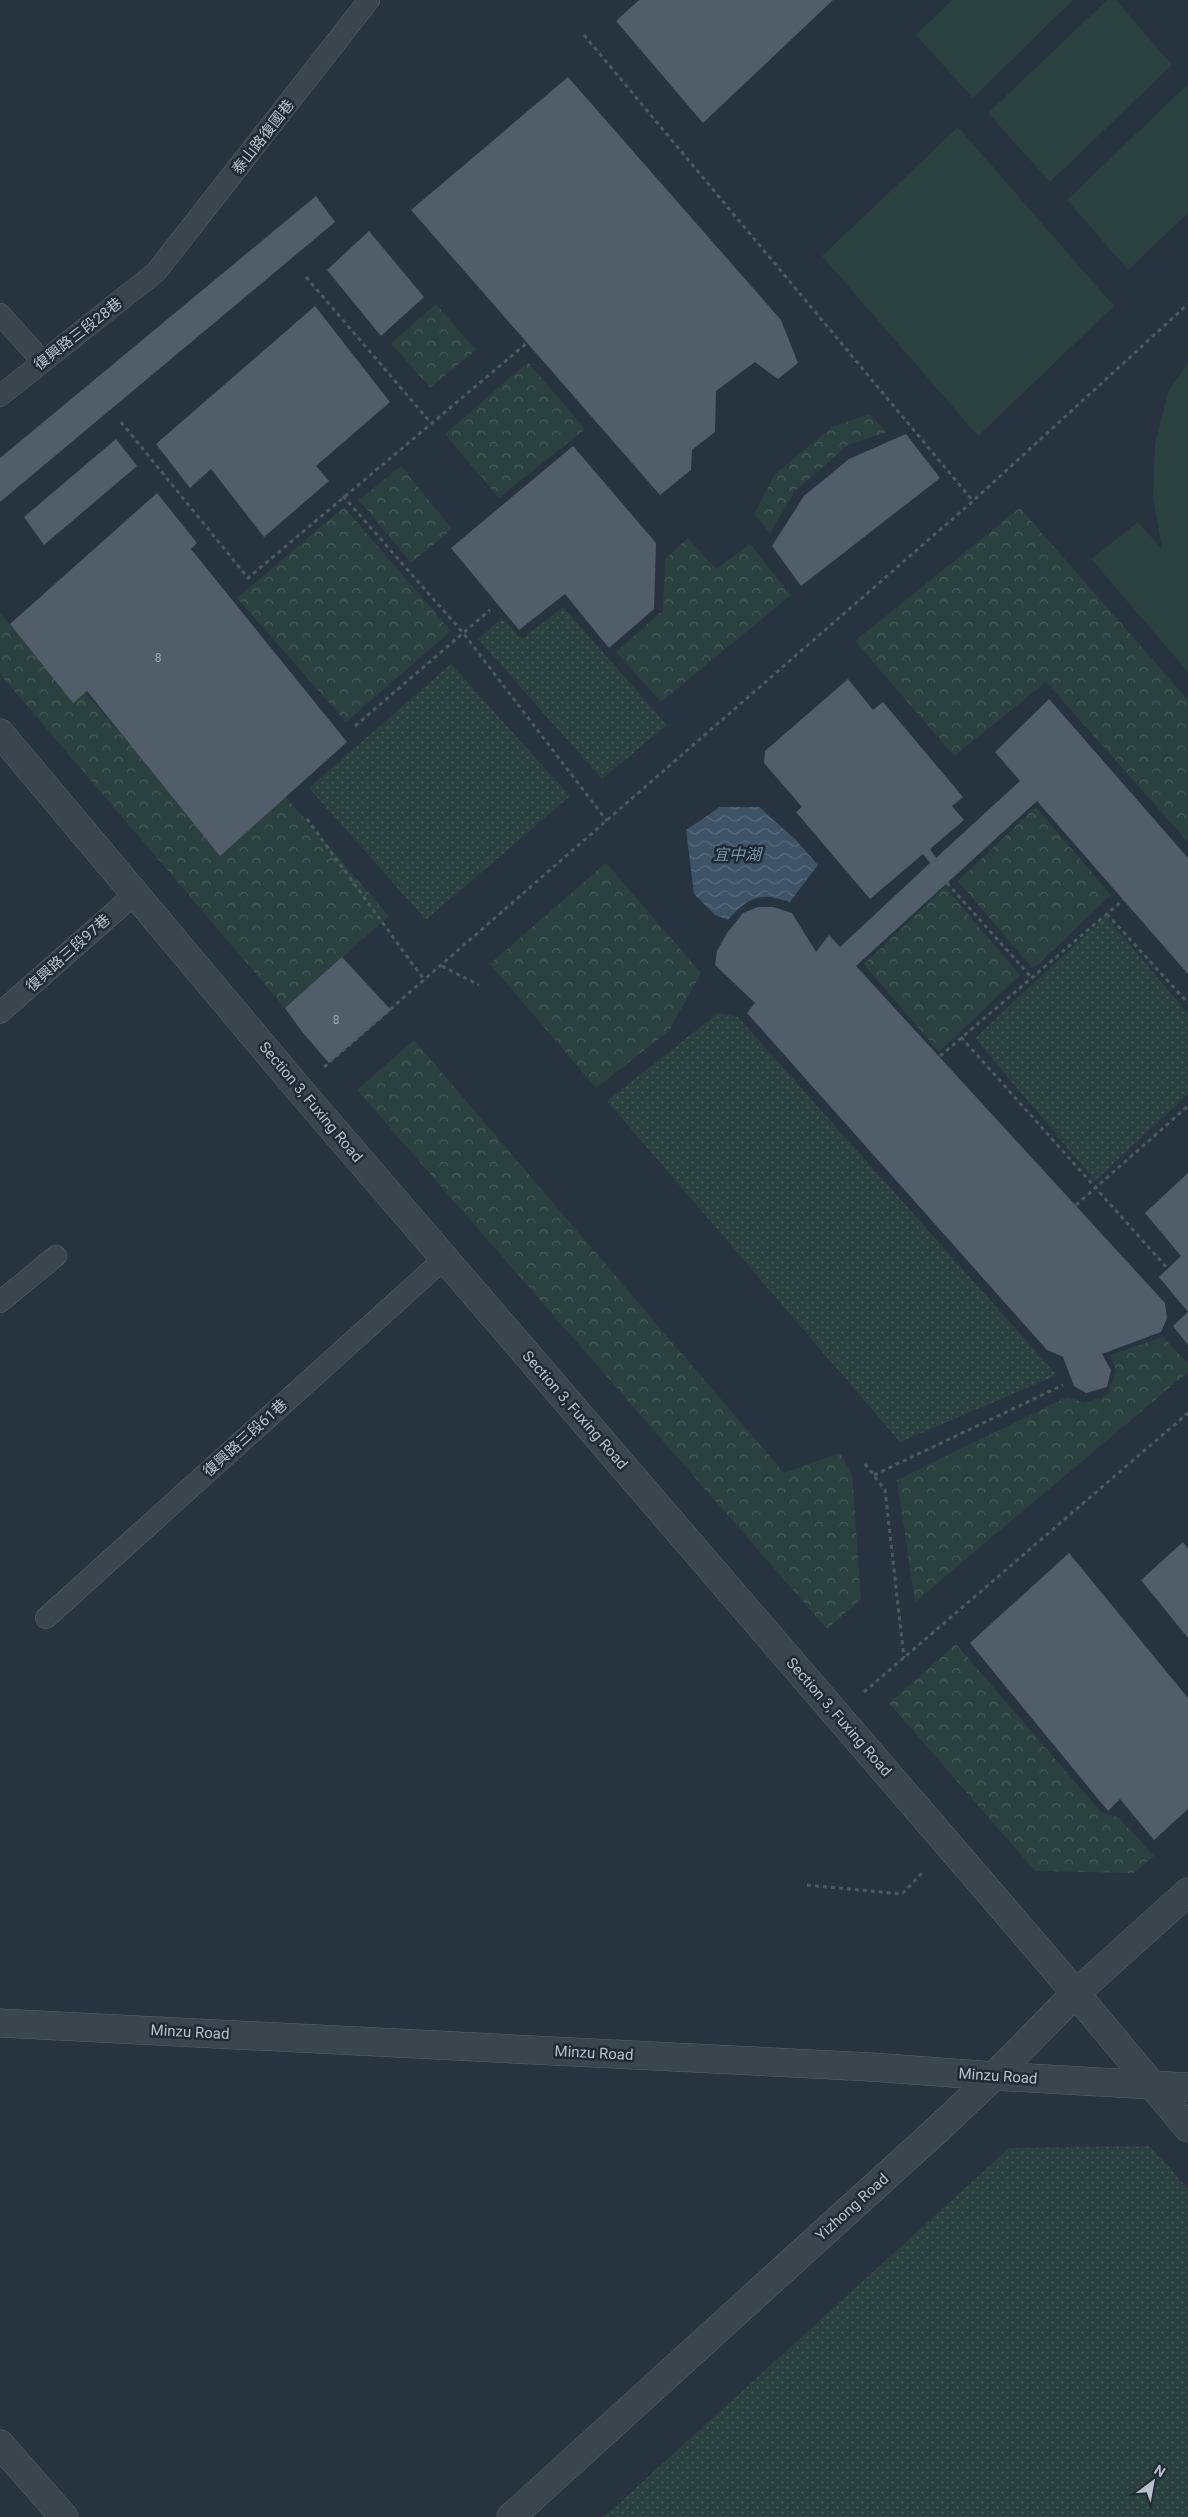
<svg xmlns="http://www.w3.org/2000/svg" width="1188" height="2517" font-family="Roboto,'Noto Sans TC',sans-serif">
<defs>
<pattern id="grass-dots" width="8" height="8" patternUnits="userSpaceOnUse" patternTransform="scale(1.25)"><rect width="8" height="8" fill="#2a4140"/><path d="M2 2h.1M6 6h.1" fill="none" stroke="#475b5a" stroke-width="1.8" stroke-linecap="round"/></pattern>
<pattern id="forest-crowns" width="20" height="18" patternUnits="userSpaceOnUse" patternTransform="scale(1.25)"><rect width="20" height="18" fill="#2a4140"/><path d="M2 6a3 3 0 1 1 6 0M12 15a3 3 0 1 1 6 0" fill="none" stroke="#475b5a"/></pattern>
<pattern id="water-waves" width="16" height="10" patternUnits="userSpaceOnUse" patternTransform="scale(1.25)"><rect width="16" height="10" fill="#3e5366"/><path d="M0 5q4-4 8 0t8 0" fill="none" stroke="#586a7b"/></pattern>
</defs>
<rect width="100%" height="100%" fill="#27333e"/>
<g fill="url(#grass-dots)">
<polygon points="563,607 667,725 602,779 478,639 502,618 522,639"/>
<polygon points="451,664 570,796 426,920 309,788"/>
<polygon points="1106,916 1188,1014 1188,1094 1095,1181 975,1038"/>
<polygon points="718,1013 738,1017 1057,1375 900,1442 607,1101"/>
<polygon points="1150,2146 1188,2189 1188,2517 604,2517 1009,2148"/>
</g>
<g fill="url(#forest-crowns)">
<polygon points="436,304 476,350 430,388 391,343"/>
<polygon points="528,362 585,429 499,498 445,434"/>
<polygon points="869,414 887,432 848,445 795,491 770,533 754,514 775,474 832,427"/>
<polygon points="401,466 452,529 411,563 359,500"/>
<polygon points="344,507 451,631 346,722 237,598"/>
<polygon points="1020,508 1188,700 1188,842 1046,682 954,756 855,641"/>
<polygon points="688,538 716,569 750,544 791,595 661,702 616,652 663,610 665,559"/>
<polygon points="0,613 72,696 82,689 220,847 284,795 389,916 285,1008 0,674"/>
<polygon points="1036,807 1111,895 1033,969 958,881"/>
<polygon points="606,863 701,973 669,1031 596,1088 490,964"/>
<polygon points="945,887 1020,975 939,1052 864,964"/>
<polygon points="414,1040 784,1473 840,1453 852,1474 861,1599 827,1629 357,1090"/>
<polygon points="1163,1337 1188,1364 1188,1372 915,1602 897,1480 1067,1397 1085,1403 1107,1395 1116,1370 1110,1355"/>
<polygon points="956,1644 1102,1813 1118,1817 1154,1856 1134,1873 1035,1871 889,1703"/>
</g>
<g fill="#2a4140">
<polygon points="952,0 1073,0 973,98 916,35"/>
<polygon points="1107,0 1116,0 1172,65 1050,182 988,113"/>
<polygon points="1188,84 1188,213 1128,270 1067,200"/>
<polygon points="958,127 1114,306 978,436 822,256"/>
<polygon points="1188,363 1188,672 1091,559 1138,522 1162,549 1153,498 1155,444 1168,392"/>
</g>
<path fill="url(#water-waves)" d="M720,807H759L795,839L818,865L790,902C760,892 749,896 728,920L715,915L694,894L686,830Z"/>
<g fill="#515e69">
<polygon points="639,0 833,0 703,123 616,21"/>
<polygon points="568,77 781,320 798,363 778,379 755,362 716,391 715,432 692,450 691,470 660,495 411,210"/>
<polygon points="316,196 335,222 0,502 0,458"/>
<polygon points="369,231 424,297 381,336 327,270"/>
<polygon points="315,306 390,402 316,466 329,481 264,537 211,469 190,488 156,444"/>
<polygon points="906,434 940,478 801,586 772,546 804,496 849,459"/>
<polygon points="116,439 137,466 44,545 24,517"/>
<polygon points="573,446 656,543 654,609 609,648 565,594 519,630 451,548"/>
<polygon points="157,493 197,543 191,549 347,742 220,856 87,691 73,703 10,624"/>
<polygon points="848,679 873,710 883,702 963,797 952,806 964,820 930,849 936,858 1020,781 995,752 1049,699 1188,858 1188,974 1037,801 856,966 1165,1303 1167,1318 1161,1332 1102,1354 1111,1370 1107,1387 1086,1393 1074,1386 1063,1357 1047,1350 747,1013 755,1003 715,965 717,951 727,933 743,913 758,907 773,907 792,913 816,952 829,935 840,947 930,863 923,854 870,899 796,812 802,807 764,763 765,751"/>
<polygon points="342,957 391,1010 329,1063 303,1033 285,1008"/>
<polygon points="1188,1173 1188,1345 1173,1326 1188,1312 1159,1277 1181,1256 1145,1213"/>
<polygon points="1183,1542 1188,1549 1188,1638 1141,1580"/>
<polygon points="1069,1553 1188,1698 1188,1809 1154,1840 1120,1799 1108,1811 970,1643"/>
</g>
<g fill="none" stroke-linecap="round" stroke-linejoin="round">
<g stroke="#59636c" stroke-width="22">
<g id="lane">
<polyline points="0,314 42,361"/>
<polyline points="0,396 156,272 369,0"/>
<polyline points="0,1013 136,893"/>
<polyline points="0,1302 56,1256"/>
<polyline points="46,1618 445,1258"/>
</g>
</g>
<g stroke="#59636c" stroke-width="29">
<g id="street">
<polyline points="0,733 298,1088 1051,1964 1188,2128"/>
<polyline points="0,2023 871,2067 994,2076 1188,2087"/>
<polyline points="0,2444 64,2517"/>
<polyline points="511,2517 938,2129 994,2076 1075,1994 1188,1892"/>
</g>
</g>
<g stroke="#495d5e" stroke-width="3" stroke-dasharray="4 4" stroke-linecap="butt">
<polyline points="584,35 973,501"/>
<polyline points="306,277 431,423"/>
<polyline points="121,422 248,578 527,343"/>
<polyline points="343,496 464,634 607,821"/>
<polyline points="355,726 490,610"/>
<polyline points="307,819 425,981"/>
<polyline points="947,883 1031,977"/>
<polyline points="1107,914 1188,1003"/>
<polyline points="442,966 479,985"/>
<polyline points="961,1037 1168,1269"/>
<polyline points="940,1056 1123,900"/>
<polyline points="324,1067 973,501 1188,304"/>
<polyline points="1076,1205 1188,1106"/>
<polyline points="865,1464 885,1490 904,1658"/>
<polyline points="874,1475 1063,1385"/>
<polyline points="864,1692 1188,1413"/>
<polyline points="807,1885 902,1894 924,1871"/>
</g>
<use href="#lane" stroke="#3b454e" stroke-width="21"/>
<use href="#street" stroke="#3b454e" stroke-width="28"/>
</g>
<g text-anchor="middle" stroke-width="5" stroke-linejoin="round" paint-order="stroke">
<g font-size="12" fill="#9ea8b1">
<text x="158" y="662">8</text>
<text x="336" y="1024">8</text>
</g>
<g font-size="15" fill="#b8c0c9" stroke="#202a34">
<text transform="translate(263 137) rotate(-52)" y="5">泰山路復國巷</text>
<text transform="translate(78 334) rotate(-38)" y="5">復興路三段28巷</text>
<text transform="translate(68 953) rotate(-42)" y="5">復興路三段97巷</text>
<text transform="translate(311 1102) rotate(50)" y="5">Section 3, Fuxing Road</text>
<text transform="translate(575 1410) rotate(49)" y="5">Section 3, Fuxing Road</text>
<text transform="translate(245 1438) rotate(-42)" y="5">復興路三段61巷</text>
<text transform="translate(839 1717) rotate(49)" y="5">Section 3, Fuxing Road</text>
<text transform="translate(190 2032) rotate(3)" y="5">Minzu Road</text>
<text transform="translate(594 2053) rotate(3)" y="5">Minzu Road</text>
<text transform="translate(998 2076) rotate(4)" y="5">Minzu Road</text>
<text transform="translate(852 2207) rotate(-42)" y="5">Yizhong Road</text>
</g>
<g font-size="16" font-style="italic" fill="#7a94aa" stroke="#202a34">
<text x="737" y="860">宜中湖</text>
</g>
</g>
<g transform="translate(1153 2482) rotate(32)" stroke="#202a34" stroke-width="4" paint-order="stroke">
<path d="M0-4L9 19L0 12L-9 19Z" fill="#b8c0c9"/>
<text y="-8" font-size="14" font-weight="bold" text-anchor="middle" fill="#b8c0c9">N</text>
</g>
</svg>
